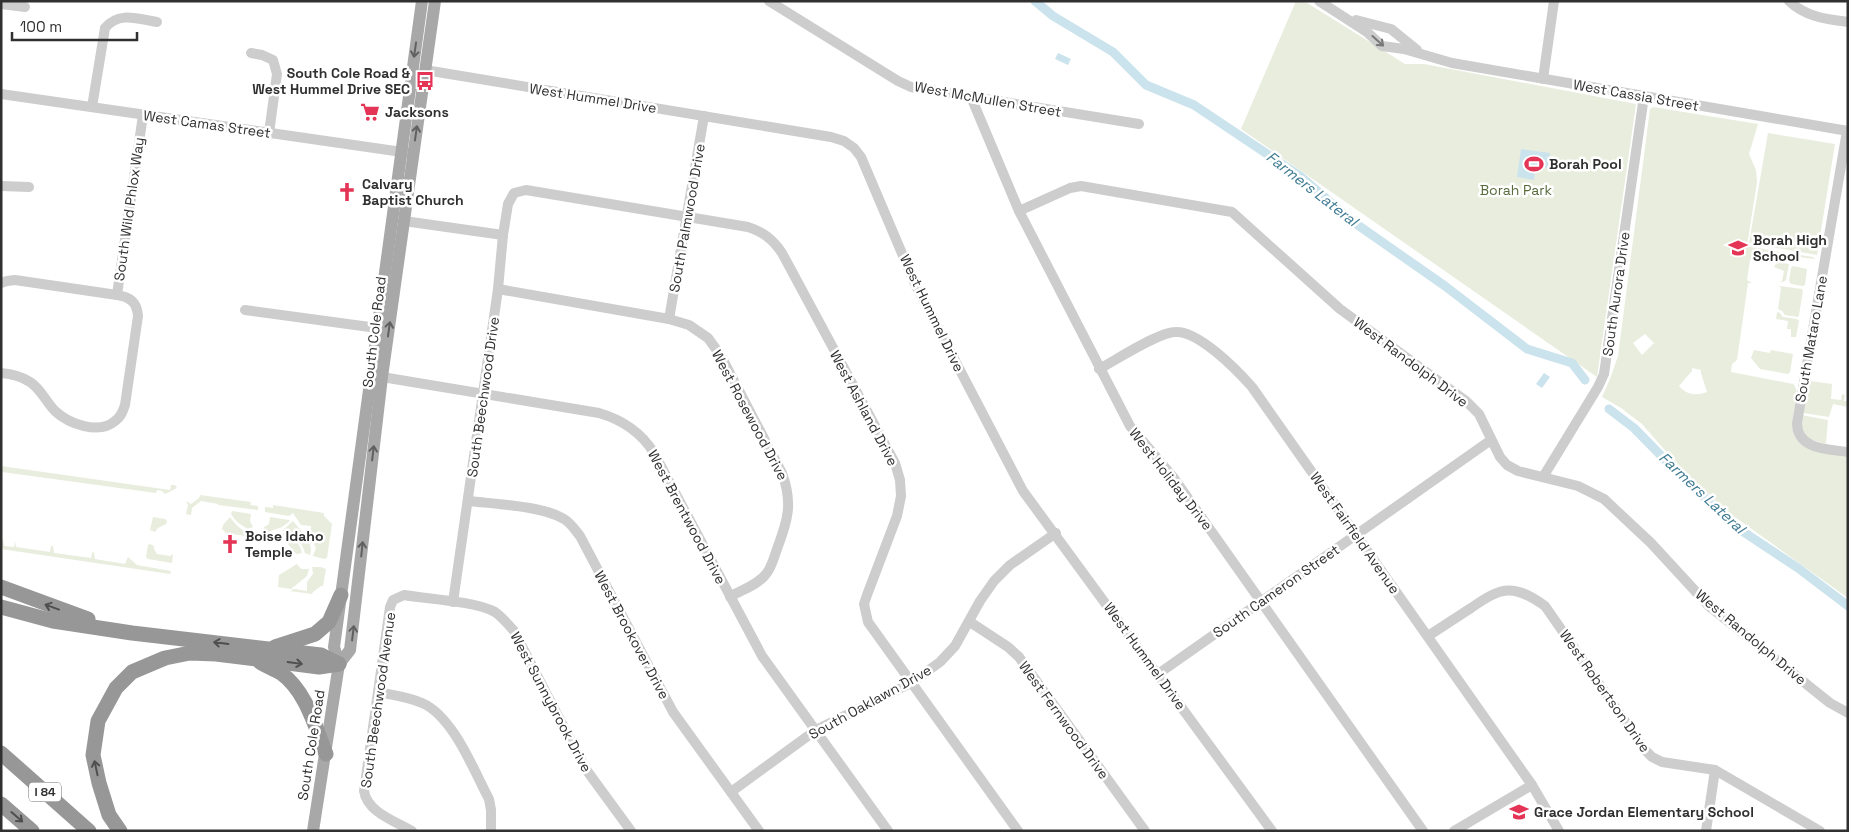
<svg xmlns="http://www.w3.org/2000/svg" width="1849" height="832" font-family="'Space Grotesk',sans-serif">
<rect width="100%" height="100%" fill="#fff"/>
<g fill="#e8edde" fill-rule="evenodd">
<polygon points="1296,1 1304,1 1405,64 1424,64 1636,104 1597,377 1241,129"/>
<path d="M1653,107L1758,124L1749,154L1756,170L1757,182L1747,246L1769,250L1768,254L1764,253L1762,258L1755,256L1750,260L1747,280L1752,283H1748L1737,360L1732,364L1731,372L1793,384C1798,390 1797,395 1796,402C1794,411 1791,421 1793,430C1796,454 1829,453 1848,456V598L1725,510L1677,464L1642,424L1621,408L1602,397L1610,379L1618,356L1650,109ZM1645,334L1654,343L1642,355L1633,343ZM1692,368L1701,370V373L1707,392C1696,396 1687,395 1679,386L1692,371Z"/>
<polygon points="1768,133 1835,144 1817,255 1749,243"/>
<polygon points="1773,251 1813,257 1815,259 1789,256 1786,258 1773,254"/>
<polygon points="1777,262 1789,264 1786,280 1783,282 1780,282 1782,281 1784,271 1774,267"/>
<polygon points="1793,266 1807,269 1805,285 1803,286 1791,284 1789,281 1791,268"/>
<polygon points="1779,286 1802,289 1803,291 1799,315 1798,317 1785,315 1782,311 1778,309 1781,288"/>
<polygon points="1777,312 1780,313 1783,317 1797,319 1799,321 1796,337 1791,337 1791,329 1787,329 1788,321 1776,319"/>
<polygon points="1754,350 1770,353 1771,350 1793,354 1790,372 1788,374 1760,369 1751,358"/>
<polygon points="1810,381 1832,384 1831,399 1841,400 1842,394 1845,395 1844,401 1848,401 1848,407 1833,404 1829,417 1803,413 1808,384"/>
<polygon points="1802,415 1828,420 1826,444 1808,439 1801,427"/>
<polygon points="1,466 170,490 171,485 175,485 177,488 165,494 162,491 157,490 156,493 2,472"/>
<polygon points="200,495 251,502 250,505 258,506 258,510 218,505 218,504 201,501 192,508 191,515 186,514 188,505 186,501 191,504 199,498"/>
<polygon points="273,505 324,513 324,516 332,524 327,558 324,559 313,556 316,548 310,536 311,526 301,525 293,513 289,516 265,512 265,507 273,508"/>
<path d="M232,511L251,514L250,521L253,527L248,529C241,525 235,521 231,514Z"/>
<polygon points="153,517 165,519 167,521 166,524 158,528 155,532 150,530"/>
<path d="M230,517C234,523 243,533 251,533C257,533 258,530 263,534L256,533L252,537L232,534L230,532L227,534L222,529L223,525Z"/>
<polygon points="270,517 289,520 290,521 282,527 268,532 263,528 269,524"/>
<path d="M293,521C300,530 315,543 310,555L305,553C302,541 293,533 282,531Z"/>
<path d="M283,533C292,537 300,542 302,553L296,554L284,539L280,540L286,535L279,539L264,537L265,535L278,537Z"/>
<polygon points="3,539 4,546 14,547 15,541 16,547 50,552 51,546 53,546 54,553 91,558 92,553 94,552 95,559 125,564 128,557 137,565 171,571 170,574 1,549 1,541"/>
<polygon points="150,544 154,546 154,549 157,554 170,556 173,554 172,563 148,559 146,557 148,545"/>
<polygon points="297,564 301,569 309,569 307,576 291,589 278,587 279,575"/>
<polygon points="312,567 321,567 326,569 323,586 321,586 313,592 312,594 290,591 294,589 307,591 307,582 313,574"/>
</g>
<g fill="#cbe3ec">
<polygon points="1058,53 1071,59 1068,65 1055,59"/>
<polygon points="1521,149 1550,153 1549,169 1536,165 1534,180 1517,177"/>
<polygon points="1544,373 1550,377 1542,388 1536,384"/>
</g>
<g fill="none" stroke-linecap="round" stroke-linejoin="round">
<g stroke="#cbe3ec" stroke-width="9">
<polyline points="1035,1 1053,16 1113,52 1146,85 1194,105 1300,176 1352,221 1445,286 1527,349 1572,363 1585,380"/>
<polyline points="1609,409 1634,428 1682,477 1736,527 1798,568 1848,606"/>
</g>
<g stroke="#cdcdcd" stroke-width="10">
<polyline points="769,1 898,81 911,87 1139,124"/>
<polyline points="1319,1 1367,32 1382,46 1404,49 1452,63 1848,131"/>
<path d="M1789,1C1806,17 1826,19 1848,22"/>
<polyline points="1,4 25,7"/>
<polyline points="1356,20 1391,29 1417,50"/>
<polyline points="251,53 262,55 273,60 277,74 269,133"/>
<polyline points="425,70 831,137 844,141 854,148 861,157 915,284 1023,491 1272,831"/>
<polyline points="1543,79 1554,1"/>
<polyline points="1,94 409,153"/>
<polyline points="971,97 1019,211 1130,426 1173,477 1423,831"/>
<path d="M92,107L105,28C119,11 138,19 157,22"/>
<path d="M1847,131L1797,423C1797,450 1828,449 1848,452"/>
<polyline points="1,186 29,187"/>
<polyline points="1019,211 1070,188 1081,186 1232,212 1340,309 1466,401 1479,414 1500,457 1507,465 1518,471 1578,486 1604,499 1651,543 1709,606 1830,703 1848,713"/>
<polyline points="404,221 503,235"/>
<polyline points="1,283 7,281 15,280 117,295"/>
<path d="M498,289L669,319L689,325L708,338L721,356L782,473C793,503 788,520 777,549C774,557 772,567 766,574C758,585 741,590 730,597"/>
<polyline points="245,310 377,328"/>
<polyline points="669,319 704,116"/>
<path d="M1099,369C1116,360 1159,332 1175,332C1198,330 1237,370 1252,387L1532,785L1559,831"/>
<path d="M1,373C12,374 21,376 30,382C41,389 46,402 55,411C69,424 99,435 115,421C121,417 123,411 125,405L138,316C137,302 130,297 117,295L143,115"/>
<path d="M376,376L599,413C623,420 641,432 654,453L762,656L888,831"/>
<polyline points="1543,477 1598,387 1604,374 1644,96"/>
<path d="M469,501C495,504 543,506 564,519C571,523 575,530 580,536L673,712L759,831"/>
<path d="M453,602L498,289L503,235L508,204L514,193L526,190L748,227C763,232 773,239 782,253L895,463L900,480L901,496L897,516L867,595L864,604L868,622L1018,831"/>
<polyline points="970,622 1008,647 1019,657 1145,831"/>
<path d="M1428,636C1442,627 1457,617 1471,608C1501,587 1513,583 1545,606L1645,750L1652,757L1662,762L1715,770L1820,831"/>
<polyline points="1158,674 1491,440"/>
<path d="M378,692C392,695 409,697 422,703C453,716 474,771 489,799L491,810V831"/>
<polyline points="731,792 816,730 911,683 940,662 955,646 980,601 994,581 1010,565 1056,533"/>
<path d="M412,831C395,821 367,812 364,791L390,607L393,600L404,595C427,599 475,601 495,612C502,617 508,624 514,631L585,768L631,831"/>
<polyline points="1454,831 1532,785"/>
<polyline points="1706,831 1715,770"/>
</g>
<g stroke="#a8a8a8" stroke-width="12">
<polyline points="339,664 350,650 382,377 435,1"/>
<polyline points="313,831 339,664 334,647 422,1"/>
</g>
<g stroke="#979797" stroke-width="15">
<polyline points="1,587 88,619"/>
<polyline points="1,607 53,621 132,633 321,655 339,664"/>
<polyline points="275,647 315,634 329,622 341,595"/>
<path d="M260,662C266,666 274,669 281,673C306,691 315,726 326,754"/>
<polyline points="1,753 89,831"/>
<polyline points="1,804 32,831"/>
<polyline points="120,831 109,815 99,783 93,755 98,721 116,688 132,672 165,658 190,653 216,654 319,667 339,664"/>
</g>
</g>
<defs><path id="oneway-shaft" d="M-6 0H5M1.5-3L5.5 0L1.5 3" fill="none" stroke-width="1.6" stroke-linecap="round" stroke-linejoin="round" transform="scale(1.25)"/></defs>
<use stroke="#777" href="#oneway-shaft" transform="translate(1378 41) rotate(42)"/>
<g stroke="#606060">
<use href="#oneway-shaft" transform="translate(415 50) rotate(98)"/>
<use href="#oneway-shaft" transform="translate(416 133) rotate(-82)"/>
<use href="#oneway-shaft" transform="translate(389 329) rotate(-82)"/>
<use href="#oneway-shaft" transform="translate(373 453) rotate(-83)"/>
<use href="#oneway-shaft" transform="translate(362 549) rotate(-84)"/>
<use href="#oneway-shaft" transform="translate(353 633) rotate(-83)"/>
</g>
<g stroke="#4f4f4f">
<use href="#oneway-shaft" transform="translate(52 607) rotate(-160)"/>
<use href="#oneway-shaft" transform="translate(221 643) rotate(-173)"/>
<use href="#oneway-shaft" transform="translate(295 663) rotate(8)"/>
<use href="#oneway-shaft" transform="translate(96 768) rotate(-102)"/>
<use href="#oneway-shaft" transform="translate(17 817) rotate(41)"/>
</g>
<defs>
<g id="bus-bare" transform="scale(1.5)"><path d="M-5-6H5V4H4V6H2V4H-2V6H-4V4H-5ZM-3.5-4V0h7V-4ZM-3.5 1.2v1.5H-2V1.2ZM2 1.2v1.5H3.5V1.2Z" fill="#e43556" stroke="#fff" stroke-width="2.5" paint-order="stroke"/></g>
<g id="supermarket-bare" transform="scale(1.5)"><path d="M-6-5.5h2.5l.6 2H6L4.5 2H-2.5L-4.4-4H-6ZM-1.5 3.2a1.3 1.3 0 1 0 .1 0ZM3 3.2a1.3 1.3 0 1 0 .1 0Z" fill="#e43556" stroke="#fff" stroke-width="2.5" paint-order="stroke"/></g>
<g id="stadium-bare" transform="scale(1.5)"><path d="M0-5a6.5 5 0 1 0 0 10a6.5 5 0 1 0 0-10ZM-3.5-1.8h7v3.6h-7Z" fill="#e43556" stroke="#fff" stroke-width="2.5" paint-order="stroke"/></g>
<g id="church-bare" transform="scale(1.5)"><path d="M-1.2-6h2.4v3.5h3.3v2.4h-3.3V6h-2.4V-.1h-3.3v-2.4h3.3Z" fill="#e43556" stroke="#fff" stroke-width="2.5" paint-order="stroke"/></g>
<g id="school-bare" transform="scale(1.5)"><path d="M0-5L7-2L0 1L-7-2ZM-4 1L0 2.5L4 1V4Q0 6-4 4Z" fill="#e43556" stroke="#fff" stroke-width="2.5" paint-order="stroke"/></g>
</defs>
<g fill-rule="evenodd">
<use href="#bus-bare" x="425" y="81"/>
<use href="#supermarket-bare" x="370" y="112"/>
<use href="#stadium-bare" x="1534" y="164"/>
<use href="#church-bare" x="347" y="192"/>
<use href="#school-bare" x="1738" y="248"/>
<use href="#church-bare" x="230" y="544"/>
<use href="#school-bare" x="1519" y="812"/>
</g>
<g text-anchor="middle" stroke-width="5" stroke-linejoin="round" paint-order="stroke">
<rect fill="#fff" stroke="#6e6e6e" stroke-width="1" x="29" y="782.5" width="32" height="19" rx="4"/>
<g font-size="12" font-weight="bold" fill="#303030">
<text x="45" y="796">I 84</text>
</g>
<g font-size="14" font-weight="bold" fill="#303030" stroke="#fff" text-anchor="start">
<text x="410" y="78" text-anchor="end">South Cole Road &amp;<tspan x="410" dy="16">West Hummel Drive SEC</tspan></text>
<text x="385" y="117">Jacksons</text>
<text x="1549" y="169">Borah Pool</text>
<text x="362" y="189">Calvary<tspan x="362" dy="16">Baptist Church</tspan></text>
<text x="1753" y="245">Borah High<tspan x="1753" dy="16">School</tspan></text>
<text x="245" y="541">Boise Idaho<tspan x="245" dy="16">Temple</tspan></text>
<text x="1534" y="817">Grace Jordan Elementary School</text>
</g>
<g font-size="14" fill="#303030" stroke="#fff">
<text transform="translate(1636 95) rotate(10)" y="5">West Cassia Street</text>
<text transform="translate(593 98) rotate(9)" y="5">West Hummel Drive</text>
<text transform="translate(988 99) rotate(10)" y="5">West McMullen Street</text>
<text transform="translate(207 124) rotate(8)" y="5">West Camas Street</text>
<text transform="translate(129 209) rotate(-82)" y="5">South Wild Phlox Way</text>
<text transform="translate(687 218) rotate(-80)" y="5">South Palmwood Drive</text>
<text transform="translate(1616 294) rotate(-82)" y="5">South Aurora Drive</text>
<text transform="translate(932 313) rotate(64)" y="5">West Hummel Drive</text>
<text transform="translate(374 332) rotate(-83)" y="5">South Cole Road</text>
<text transform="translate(1811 339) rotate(-80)" y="5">South Mataro Lane</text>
<text transform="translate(1411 362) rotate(37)" y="5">West Randolph Drive</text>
<text transform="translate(483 397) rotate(-82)" y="5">South Beechwood Drive</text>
<text transform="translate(864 408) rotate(62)" y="5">West Ashland Drive</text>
<text transform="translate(750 415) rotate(62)" y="5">West Rosewood Drive</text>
<text transform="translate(1171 479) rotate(52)" y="5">West Holiday Drive</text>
<text transform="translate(687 517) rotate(62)" y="5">West Brentwood Drive</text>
<text transform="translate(1355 533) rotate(55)" y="5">West Fairfield Avenue</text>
<text transform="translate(1276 591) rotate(-35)" y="5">South Cameron Street</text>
<text transform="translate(632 635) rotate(62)" y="5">West Brookover Drive</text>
<text transform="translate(1751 637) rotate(40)" y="5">West Randolph Drive</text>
<text transform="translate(1145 656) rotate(54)" y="5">West Hummel Drive</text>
<text transform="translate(1605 691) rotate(55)" y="5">West Robertson Drive</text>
<text transform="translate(378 700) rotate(-82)" y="5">South Beechwood Avenue</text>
<text transform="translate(551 702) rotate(62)" y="5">West Sunnybrook Drive</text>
<text transform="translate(870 702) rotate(-29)" y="5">South Oaklawn Drive</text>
<text transform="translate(1064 720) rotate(54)" y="5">West Fernwood Drive</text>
<text transform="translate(311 745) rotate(-81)" y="5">South Cole Road</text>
</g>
<g font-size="14" fill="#586b3d" stroke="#fff">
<text x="1516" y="195">Borah Park</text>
</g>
<g font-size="15" font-style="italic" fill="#3e7b92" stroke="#fff">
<text transform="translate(1312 189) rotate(38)" y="5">Farmers Lateral</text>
<text transform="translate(1702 493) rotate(43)" y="5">Farmers Lateral</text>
</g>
</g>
<rect width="1849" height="832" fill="none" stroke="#303030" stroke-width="5"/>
<path d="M12 32v8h125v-8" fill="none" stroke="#303030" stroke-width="2.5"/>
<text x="20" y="32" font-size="15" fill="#303030" stroke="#ffffff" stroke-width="4" paint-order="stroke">100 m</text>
</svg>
